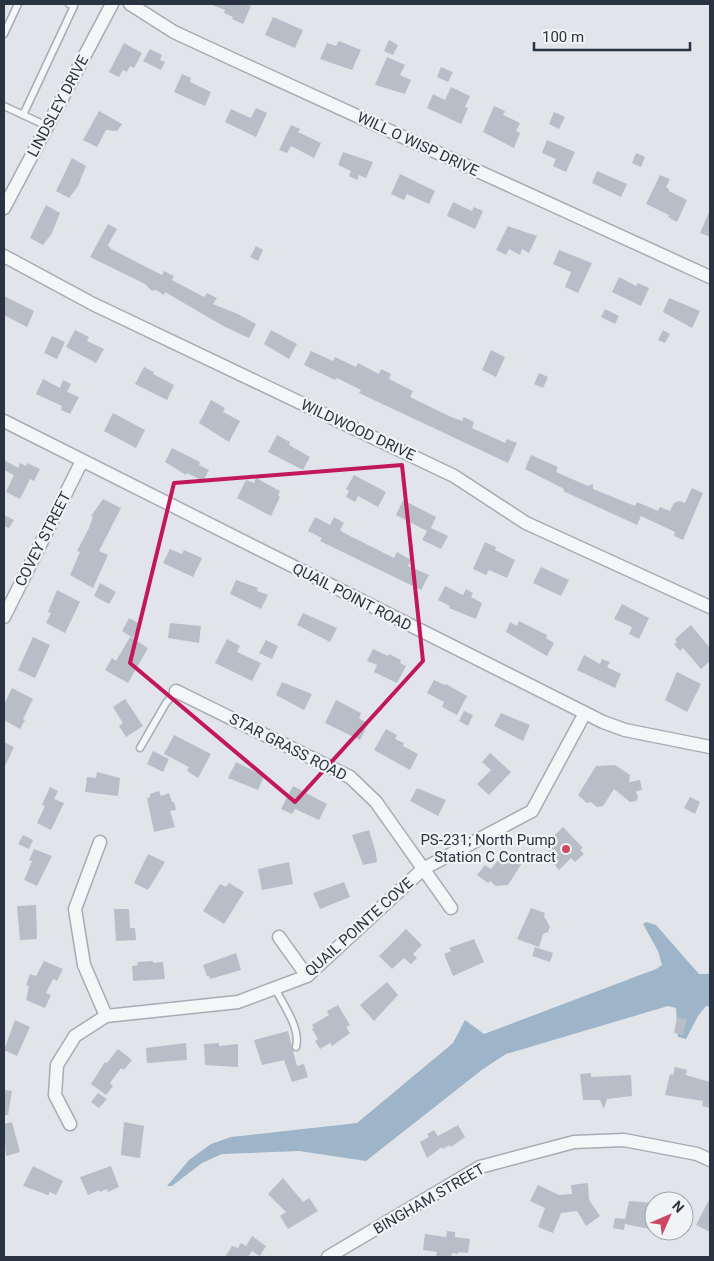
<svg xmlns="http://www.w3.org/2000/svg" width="714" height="1261" font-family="Roboto,sans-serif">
<rect width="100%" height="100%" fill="#e1e5ea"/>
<polygon fill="#9db4c9" points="646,922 656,925 699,974 710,974 710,1007 706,1006 698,1016 686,1039 678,1037 676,1008 668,1006 506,1054 483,1069 366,1161 299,1151 222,1154 202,1163 172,1186 167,1186 189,1160 211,1144 231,1137 357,1123 453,1043 465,1020 484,1034 656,969 662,965 658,951 643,924"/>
<g fill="#b8bec7">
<polygon points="210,4 245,4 251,6 243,24 232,19 233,17 224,13 225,10"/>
<polygon points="273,17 303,30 295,48 265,35"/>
<polygon points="389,40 398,45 393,55 384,51"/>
<polygon points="339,41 361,50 352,70 320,59 327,43 336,46"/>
<polygon points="124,43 142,53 134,68 130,66 127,72 123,70 119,77 109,72"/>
<polygon points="150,49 162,55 160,60 165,62 161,70 143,61"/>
<polygon points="387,57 405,65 400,75 411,80 405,94 375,85"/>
<polygon points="441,67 453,72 448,82 437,77"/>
<polygon points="182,74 191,78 190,82 211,92 205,106 174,92"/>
<polygon points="451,87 470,96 465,107 468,108 461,124 427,108 433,94 445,100"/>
<polygon points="494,106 505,111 503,115 520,123 516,131 520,133 514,148 483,132"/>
<polygon points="256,108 267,113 256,137 225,122 231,109 251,118"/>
<polygon points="99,111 122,124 117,131 106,130 97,147 83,140"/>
<polygon points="554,112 565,117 559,129 549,124"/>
<polygon points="291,125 300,129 298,132 321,143 314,158 291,146 287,153 279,150"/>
<polygon points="547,140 575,152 566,172 553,166 556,159 542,153"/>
<polygon points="343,152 373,162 366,178 359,175 357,180 349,176 351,171 338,165"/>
<polygon points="636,153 645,157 641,167 632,163"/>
<polygon points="72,158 86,166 78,186 69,198 56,191"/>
<polygon points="597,171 627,184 621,197 592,183"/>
<polygon points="400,174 435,191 429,204 407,194 404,200 391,194"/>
<polygon points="660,175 670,179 666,187 669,189 669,191 687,200 677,222 668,217 669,215 646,204"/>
<polygon points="453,202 472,211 474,207 483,211 475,229 447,216"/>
<polygon points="46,205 60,213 52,233 43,245 30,238"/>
<polygon points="710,210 710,237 700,233"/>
<polygon points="108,224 117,229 108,245 111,249 162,275 164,271 174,276 172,280 204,297 207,293 217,298 213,304 238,314 256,324 249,338 225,327 165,292 164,295 156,290 152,291 145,284 90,257"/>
<polygon points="508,226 537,236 529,253 522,249 520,255 509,249 506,255 496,250"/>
<polygon points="256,246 263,250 258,261 250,257"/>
<polygon points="559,250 592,263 578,293 565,287 571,272 553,264"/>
<polygon points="619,277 636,286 638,283 649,288 641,306 612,292"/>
<polygon points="4,296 34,311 27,327 4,315"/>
<polygon points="669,298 700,311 692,328 663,312"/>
<polygon points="605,309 619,316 615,324 601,317"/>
<polygon points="75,330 89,337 87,341 104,349 96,363 66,347"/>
<polygon points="271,330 297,344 289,359 264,344"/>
<polygon points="663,330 670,334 665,343 658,340"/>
<polygon points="52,336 65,342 57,359 44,353"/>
<polygon points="491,350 505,357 496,377 482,370"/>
<polygon points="311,351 333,361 335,357 356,367 358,363 379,374 381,369 391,374 389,379 413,391 410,397 449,416 462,421 464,417 474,422 472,428 505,443 507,439 517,443 508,463 359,393 361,390 337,378 335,380 304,365"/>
<polygon points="144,367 154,372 153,374 174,385 167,400 135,384"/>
<polygon points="539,373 548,377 543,388 534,384"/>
<polygon points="43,379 60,388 63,380 71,384 67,392 79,397 70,414 61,410 62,406 36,394"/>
<polygon points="211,400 225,408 223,412 240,421 229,442 199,423"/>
<polygon points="113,413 145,430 136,448 104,431"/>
<polygon points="277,435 290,442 289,445 310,457 303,470 268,452"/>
<polygon points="172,448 200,462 199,465 209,470 203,481 187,473 186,475 165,462"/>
<polygon points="531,455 558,467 556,472 588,486 593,484 593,489 635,506 637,502 658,511 660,507 670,511 674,503 679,501 685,503 692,488 703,493 683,540 674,536 675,532 641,516 637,525 563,491 564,489 525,469"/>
<polygon points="4,460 18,468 20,463 26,466 27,463 40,469 34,481 30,479 20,499 6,492 14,475 4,470"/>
<polygon points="354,475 386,492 378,507 358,496 355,502 346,497 349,491 346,489"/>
<polygon points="256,478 280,491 278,496 280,497 271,516 237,498 246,480 254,483"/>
<polygon points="103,499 121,508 99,551 108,555 93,588 70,575 80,552 77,551 89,528 93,517 91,516"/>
<polygon points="403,500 436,517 431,528 448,536 441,549 422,540 427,531 396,515"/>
<polygon points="4,515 14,520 9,528 4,526"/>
<polygon points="315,517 330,525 334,517 344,523 340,530 344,533 394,558 397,552 411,560 408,566 429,575 421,590 320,541 322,538 308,531"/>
<polygon points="485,542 496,547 495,550 515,560 507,578 489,570 486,575 473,569"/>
<polygon points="170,549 182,554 184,550 202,558 193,577 163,563"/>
<polygon points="541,567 569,580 561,596 533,583"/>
<polygon points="236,580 258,588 257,591 268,595 261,609 230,594"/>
<polygon points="100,583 116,592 109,604 94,596"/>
<polygon points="445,586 463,595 466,589 473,593 471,597 482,603 476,619 449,608 450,606 438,600"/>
<polygon points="57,590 80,602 65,633 46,623 51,613 48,612"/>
<polygon points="622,604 649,618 639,639 629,634 632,627 614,619"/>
<polygon points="303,613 337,628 330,642 297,625"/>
<polygon points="129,618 140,624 133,638 122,631"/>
<polygon points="519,621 547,635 546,638 554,643 547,656 506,632 510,622 517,626"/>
<polygon points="170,623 201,626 199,643 168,638"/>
<polygon points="691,625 710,648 710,661 701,669 683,648 680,651 674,644 677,642 675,639"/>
<polygon points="33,637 50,645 35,678 18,670"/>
<polygon points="130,637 148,648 128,683 105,670 112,658 116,661"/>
<polygon points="227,639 240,646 237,652 261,663 252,681 215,663"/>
<polygon points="266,640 278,646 272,659 259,653"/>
<polygon points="373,649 388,656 389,654 401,660 400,663 406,666 397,683 374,672 377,665 367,661"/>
<polygon points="584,655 600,664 602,659 610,662 607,667 621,674 615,688 577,670"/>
<polygon points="677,672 701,684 687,712 665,700"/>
<polygon points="434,680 445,685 446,684 467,696 457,715 442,707 444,702 427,693"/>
<polygon points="282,682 312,694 304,710 276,695"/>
<polygon points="12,688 33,699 23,719 25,720 20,729 4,720 4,705"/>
<polygon points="125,699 143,726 126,737 119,726 123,723 113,707"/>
<polygon points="336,700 361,713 359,718 368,724 360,740 325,723"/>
<polygon points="464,711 473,715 468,726 459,721"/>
<polygon points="501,713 530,725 523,741 494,726"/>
<polygon points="386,729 397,735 395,739 404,743 403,746 418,754 410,770 374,750"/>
<polygon points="174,735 211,754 198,778 187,771 189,767 164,754"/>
<polygon points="4,742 14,747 4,768"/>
<polygon points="153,751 169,759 163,772 147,764"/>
<polygon points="490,753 511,772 489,795 477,784 491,770 482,762"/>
<polygon points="236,762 264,776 258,790 228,778"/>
<polygon points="615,765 630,775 629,782 640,780 642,790 636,791 638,798 636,801 630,802 614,789 603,806 597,807 591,802 587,803 578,795 596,766"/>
<polygon points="97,772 120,778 118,796 85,792 87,777 96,778"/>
<polygon points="293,786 327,804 319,820 295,809 292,814 281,809"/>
<polygon points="50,787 58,791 54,799 64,803 51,830 37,823 45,806 42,805"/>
<polygon points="417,788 446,800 438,816 410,801"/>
<polygon points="159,791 161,796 169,793 172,802 174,802 176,810 170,811 175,827 154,832 147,798 150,797 150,794"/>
<polygon points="690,797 700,802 695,814 684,808"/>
<polygon points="563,827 583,848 580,850 584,854 575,862 571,858 559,870 546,854 558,842 553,837"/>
<polygon points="369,830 376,853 377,862 363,865 352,835"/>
<polygon points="23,835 33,840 29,849 18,844"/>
<polygon points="34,849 52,856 37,886 24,880 32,861 29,860"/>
<polygon points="148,854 165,862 148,890 134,883"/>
<polygon points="511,855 522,863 508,885 496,886 490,881 488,883 477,875 485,865 491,869 501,856 507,861"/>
<polygon points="289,862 293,884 262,890 258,869"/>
<polygon points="344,882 350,897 320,909 313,893"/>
<polygon points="229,883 244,892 224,924 203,911 220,884 226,887"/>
<polygon points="36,905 37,939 20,940 17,906"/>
<polygon points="531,908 545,913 544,916 550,927 548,932 543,934 539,947 517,939"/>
<polygon points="114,909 129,909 130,928 135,928 136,940 116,941"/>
<polygon points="406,929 422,945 413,954 417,958 411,964 404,958 392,969 379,956"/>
<polygon points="474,939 484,962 453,976 444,954 451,951 449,948"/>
<polygon points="535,947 553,953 550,962 532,956"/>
<polygon points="236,953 241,970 210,979 209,976 207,976 203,965"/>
<polygon points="44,961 63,969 57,981 53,979 46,993 51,995 45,1008 26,1000 29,986 26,985 30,974 36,976"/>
<polygon points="153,961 153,963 163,962 165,979 133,981 132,966 138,965 137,962"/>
<polygon points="387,982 398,995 374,1021 360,1005"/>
<polygon points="338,1005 350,1025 346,1027 350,1033 332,1046 330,1043 320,1049 315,1041 318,1039 312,1029 314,1028 312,1025 329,1015 327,1011"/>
<polygon points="677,1017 687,1019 683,1035 674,1033"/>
<polygon points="15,1020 30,1027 17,1056 4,1050"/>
<polygon points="288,1031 297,1066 304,1064 308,1077 292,1082 284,1060 262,1065 254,1040"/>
<polygon points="186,1043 187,1060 147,1063 146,1048"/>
<polygon points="219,1043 219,1046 238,1044 238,1067 205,1065 204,1044"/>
<polygon points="118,1049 132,1060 124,1070 121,1068 110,1083 113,1086 106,1095 91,1084 105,1062 107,1063"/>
<polygon points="675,1067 687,1070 686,1075 710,1082 710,1108 702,1106 703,1101 665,1095 670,1074 673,1075"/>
<polygon points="591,1073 591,1077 631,1075 632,1096 607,1099 604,1109 600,1100 583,1100 580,1074"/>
<polygon points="4,1090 12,1091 8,1115 4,1115"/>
<polygon points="98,1093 107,1099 99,1108 91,1102"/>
<polygon points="12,1122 20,1152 6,1156 4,1124"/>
<polygon points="124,1122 144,1126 140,1158 121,1155"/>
<polygon points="458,1125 465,1137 451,1147 450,1145 443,1149 442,1147 427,1158 420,1142 429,1137 427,1134 434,1130 438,1136"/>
<polygon points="33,1166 63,1181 56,1195 50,1192 48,1195 23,1186"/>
<polygon points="111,1166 119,1187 108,1192 107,1189 100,1192 99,1190 88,1195 80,1177"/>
<polygon points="283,1178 303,1202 309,1198 318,1211 288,1229 280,1216 286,1212 268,1194"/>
<polygon points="588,1183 589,1200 600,1216 586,1226 577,1211 561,1213 553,1233 538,1227 545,1208 530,1201 538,1185 559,1195 572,1194 571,1185"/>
<polygon points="710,1198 710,1232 696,1225"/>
<polygon points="629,1201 654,1203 654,1230 625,1224 624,1230 613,1228 615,1218 625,1219"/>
<polygon points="447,1231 455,1232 455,1237 470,1239 468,1253 458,1252 458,1254 452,1253 451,1257 446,1257 436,1256 437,1252 423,1250 425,1234 446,1237"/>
<polygon points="252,1236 266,1246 260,1256 252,1251 248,1257 225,1257 232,1246 238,1248 241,1243 246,1246"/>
</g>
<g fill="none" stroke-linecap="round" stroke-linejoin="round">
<g stroke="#a6acb4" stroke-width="9">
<g id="service">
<polyline points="4,34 18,4"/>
<polyline points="4,106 47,126"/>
<polyline points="23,115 74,6 69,4"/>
<polyline points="140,748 166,703 176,691"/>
<path d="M275,988C283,1005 301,1028 296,1047"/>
</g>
</g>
<g stroke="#a6acb4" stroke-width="15">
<g id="minor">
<polyline points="130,4 174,32 241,63 710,277"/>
<polyline points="4,208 112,4"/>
<polyline points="4,256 93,304 454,476 526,523 710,607"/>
<polyline points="4,421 603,722 625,730 710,747"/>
<polyline points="4,617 82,461"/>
<polyline points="176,691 350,777 376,802 451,908"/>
<polyline points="100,842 75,909 84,965 106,1016"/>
<polyline points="279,937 307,976"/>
<polyline points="70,1124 55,1095 57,1065 75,1036 106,1016 238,1002 307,976 423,869 532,811 585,713"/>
<polyline points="328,1257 480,1167 574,1142 624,1140 697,1154 710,1160"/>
</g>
</g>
<use href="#service" stroke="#f4f6f8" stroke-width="6"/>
<use href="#minor" stroke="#f4f6f8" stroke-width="12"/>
</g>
<path fill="none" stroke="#c2185b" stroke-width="4" stroke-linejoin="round" d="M402,465L423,661L295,802L130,663L174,483Z"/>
<circle fill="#cd4860" stroke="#f1f4f7" stroke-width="2" cx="566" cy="849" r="5"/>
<g text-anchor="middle" stroke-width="4.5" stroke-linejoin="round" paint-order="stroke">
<g font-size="15" fill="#2a3341" stroke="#f1f4f7">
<text transform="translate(58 106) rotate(-62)" y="5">LINDSLEY DRIVE</text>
<text transform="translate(418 144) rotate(25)" y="5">WILL O WISP DRIVE</text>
<text transform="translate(358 430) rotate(25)" y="5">WILDWOOD DRIVE</text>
<text transform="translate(43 539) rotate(-63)" y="5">COVEY STREET</text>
<text transform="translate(352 597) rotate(27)" y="5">QUAIL POINT ROAD</text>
<text transform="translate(288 747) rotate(27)" y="5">STAR GRASS ROAD</text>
<text transform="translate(359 927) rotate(-42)" y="5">QUAIL POINTE COVE</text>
<text transform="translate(429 1199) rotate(-30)" y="5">BINGHAM STREET</text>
</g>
<g font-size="15" fill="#2a3341" stroke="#f1f4f7" text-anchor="end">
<text x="556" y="845">PS-231; North Pump<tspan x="556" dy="17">Station C Contract</tspan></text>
</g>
</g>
<rect width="714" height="1261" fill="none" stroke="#2a3341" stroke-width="10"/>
<g transform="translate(669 1216) rotate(45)"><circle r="24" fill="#f1f4f7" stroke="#a1a7ae"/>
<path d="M0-4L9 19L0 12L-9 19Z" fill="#cd4860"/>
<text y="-8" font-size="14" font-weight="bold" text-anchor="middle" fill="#2a3341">N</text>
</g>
<path d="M534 42v8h156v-8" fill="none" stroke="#2a3341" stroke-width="2.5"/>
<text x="542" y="42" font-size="15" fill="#2a3341" stroke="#f1f4f7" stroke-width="4" paint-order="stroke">100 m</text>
</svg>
